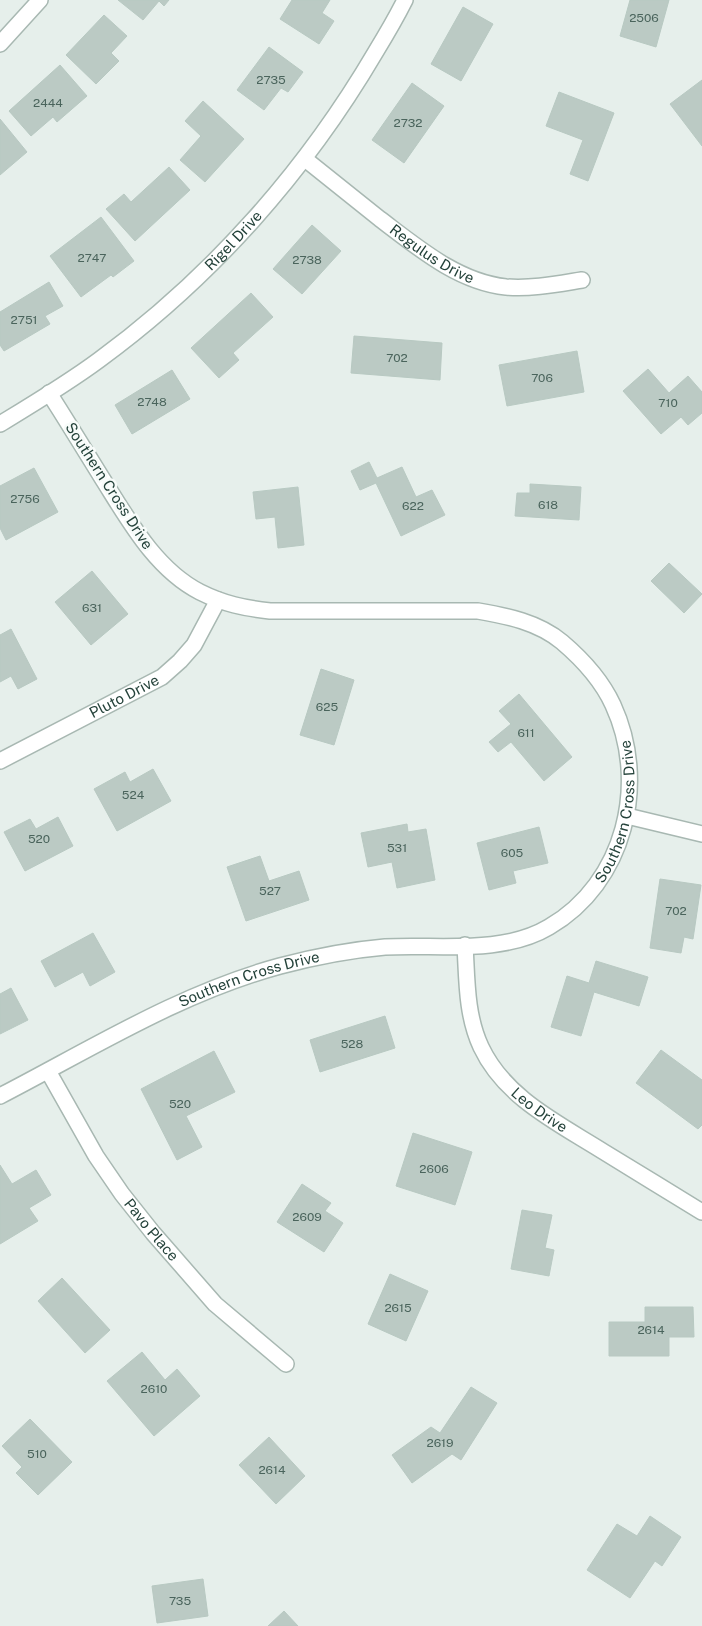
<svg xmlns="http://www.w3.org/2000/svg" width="702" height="1626" font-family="'Public Sans',sans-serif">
<rect width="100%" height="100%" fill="#e6efeb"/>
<g fill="#bbcac4" stroke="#b8c9c2">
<polygon points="118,0 169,0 164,6 159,1 143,20"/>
<polygon points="292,0 330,0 322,13 334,21 319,44 280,19"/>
<polygon points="630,0 669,0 656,47 620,36"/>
<polygon points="463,7 493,24 461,81 431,64"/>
<polygon points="104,15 127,36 111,53 119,61 96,84 66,55"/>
<polygon points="269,47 303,72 288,92 281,88 264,110 237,90"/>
<polygon points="60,65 87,96 57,122 53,117 31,136 9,111"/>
<polygon points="702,80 702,146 670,104"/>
<polygon points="412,83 444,106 404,163 372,140"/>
<polygon points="559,92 614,113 588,181 570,174 583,140 546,126"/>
<polygon points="203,101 244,139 205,182 180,160 201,136 185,121"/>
<polygon points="0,119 27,152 0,175"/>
<polygon points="169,167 190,190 135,241 106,209 124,194 131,202"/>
<polygon points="101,217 134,261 113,277 111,275 81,297 50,256"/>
<polygon points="312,225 341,251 302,294 273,269"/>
<polygon points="49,282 63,306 45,316 50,324 4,351 0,345 0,312"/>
<polygon points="251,293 273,317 233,353 239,360 219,378 191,348"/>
<polygon points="354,336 442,343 440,380 351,373"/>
<polygon points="577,351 584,392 507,406 499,365"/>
<polygon points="648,369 669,393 688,376 702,392 702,413 688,425 681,417 661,434 623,391"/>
<polygon points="172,370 190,399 132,434 115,405"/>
<polygon points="369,462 377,478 402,467 416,497 432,490 445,515 401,536 376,483 360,490 351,471"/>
<polygon points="34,468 58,512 6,540 0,528 0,486"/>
<polygon points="530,484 581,487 579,520 515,516 517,493 530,493"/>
<polygon points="298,487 304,545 278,548 275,517 256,519 253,492"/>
<polygon points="669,563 702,594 684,613 651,581"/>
<polygon points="92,571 128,614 91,645 55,602"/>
<polygon points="11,629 37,679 18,689 11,676 0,682 0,635"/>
<polygon points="321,669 354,680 334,745 300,735"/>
<polygon points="519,694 572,757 544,781 511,742 498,752 489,742 511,724 499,711"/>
<polygon points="153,769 171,801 117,831 94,789 125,772 130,782"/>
<polygon points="58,817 73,846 25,871 4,832 30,819 36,829"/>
<polygon points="407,824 408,832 426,829 435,880 397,888 392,862 368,867 361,833"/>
<polygon points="539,827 548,863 513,871 516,883 489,890 477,843"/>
<polygon points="260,856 269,881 299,871 309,900 246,921 227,867"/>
<polygon points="660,879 701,885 693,939 684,937 681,953 650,948"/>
<polygon points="93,933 115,972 90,986 83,972 55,987 41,961"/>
<polygon points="596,961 648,977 639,1006 594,992 581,1036 551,1027 567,976 589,983"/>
<polygon points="11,988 28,1020 0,1034 0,994"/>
<polygon points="385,1016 395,1048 320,1072 310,1040"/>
<polygon points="661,1050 702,1080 702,1125 698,1129 636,1083"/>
<polygon points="214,1051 235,1092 186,1116 202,1147 177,1160 141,1089"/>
<polygon points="413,1133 472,1152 455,1205 396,1186"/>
<polygon points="0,1165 12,1184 36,1170 51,1195 29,1208 38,1221 0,1244"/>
<polygon points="302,1184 331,1203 325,1211 343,1223 324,1252 277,1222"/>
<polygon points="522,1210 552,1215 545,1248 554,1250 549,1276 511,1269"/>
<polygon points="390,1274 428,1291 406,1341 368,1324"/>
<polygon points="62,1278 110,1330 85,1353 38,1301"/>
<polygon points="645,1307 693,1307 694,1337 669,1337 669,1356 609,1356 609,1322 645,1322"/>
<polygon points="142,1352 165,1380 177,1369 200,1396 154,1436 107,1381"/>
<polygon points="471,1387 497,1403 461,1460 452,1454 412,1483 392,1455 431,1427 440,1433"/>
<polygon points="30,1419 72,1462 38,1495 16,1473 22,1467 2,1446"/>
<polygon points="269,1437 305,1476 276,1504 239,1465"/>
<polygon points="650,1516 681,1537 662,1566 655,1561 630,1598 587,1570 617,1524 637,1536"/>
<polygon points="203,1579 208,1616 157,1623 152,1586"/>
<polygon points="284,1611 298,1626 268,1626"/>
</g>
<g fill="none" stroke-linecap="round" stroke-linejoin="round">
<g stroke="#a8b8b2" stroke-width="18">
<g id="street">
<polyline points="0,44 40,0"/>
<path id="s1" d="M305,159C330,179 355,199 380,219C417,247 458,282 506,287C532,289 557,284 582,280"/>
<path id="s2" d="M0,424C33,404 68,383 99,360C211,278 305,172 375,53C386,35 396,18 405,0"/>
<path id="s3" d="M0,761L162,677L180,661L194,645L218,600"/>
<polyline points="627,816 702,834"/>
<path id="s4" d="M465,945C467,979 466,1015 481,1047C505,1098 558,1123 604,1152C637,1172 669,1192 702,1212"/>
<path id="s5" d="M48,1071L96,1156L122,1194L153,1233L215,1304L286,1364"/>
<path id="s6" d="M0,1096C91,1049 180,993 280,966C314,957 350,950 385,947C438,944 502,955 549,927C625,883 649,783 613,705C602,681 582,659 562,642C538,622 507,616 478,611H270C244,608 224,604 200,592C155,569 128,519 102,478C84,449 67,421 49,393"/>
</g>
</g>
<use href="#street" stroke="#fff" stroke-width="15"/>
</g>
<g text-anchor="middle" stroke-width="5" stroke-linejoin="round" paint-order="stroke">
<g font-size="12" fill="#4a645c">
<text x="644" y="22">2506</text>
<text x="271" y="84">2735</text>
<text x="48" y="107">2444</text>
<text x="408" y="127">2732</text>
<text x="92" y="262">2747</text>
<text x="307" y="264">2738</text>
<text x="24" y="324">2751</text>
<text x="397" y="362">702</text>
<text x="542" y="382">706</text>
<text x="152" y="406">2748</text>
<text x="668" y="407">710</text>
<text x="25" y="503">2756</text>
<text x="548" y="509">618</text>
<text x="413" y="510">622</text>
<text x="92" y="612">631</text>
<text x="327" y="711">625</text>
<text x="526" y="737">611</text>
<text x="133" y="799">524</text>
<text x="39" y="843">520</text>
<text x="397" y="852">531</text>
<text x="512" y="857">605</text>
<text x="270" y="895">527</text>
<text x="676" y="915">702</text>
<text x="352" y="1048">528</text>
<text x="180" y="1108">520</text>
<text x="434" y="1173">2606</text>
<text x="307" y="1221">2609</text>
<text x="398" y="1312">2615</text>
<text x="651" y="1334">2614</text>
<text x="154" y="1393">2610</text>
<text x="440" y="1447">2619</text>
<text x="37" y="1458">510</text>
<text x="272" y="1474">2614</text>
<text x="180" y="1605">735</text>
</g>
<g font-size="15" fill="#24423a" stroke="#f7fbf9">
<text dy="5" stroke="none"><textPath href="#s2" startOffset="298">Rigel Drive</textPath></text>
<text dy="5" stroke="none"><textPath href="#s1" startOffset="159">Regulus Drive</textPath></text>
<text transform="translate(109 486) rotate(57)" y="5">Southern Cross Drive</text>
<text dy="5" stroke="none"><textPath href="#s3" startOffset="140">Pluto Drive</textPath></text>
<text dy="5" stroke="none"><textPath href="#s6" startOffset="725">Southern Cross Drive</textPath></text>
<text dy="5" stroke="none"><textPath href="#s6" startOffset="276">Southern Cross Drive</textPath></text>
<text dy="5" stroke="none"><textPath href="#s4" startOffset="191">Leo Drive</textPath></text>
<text dy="5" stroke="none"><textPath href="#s5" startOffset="190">Pavo Place</textPath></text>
</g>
</g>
</svg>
